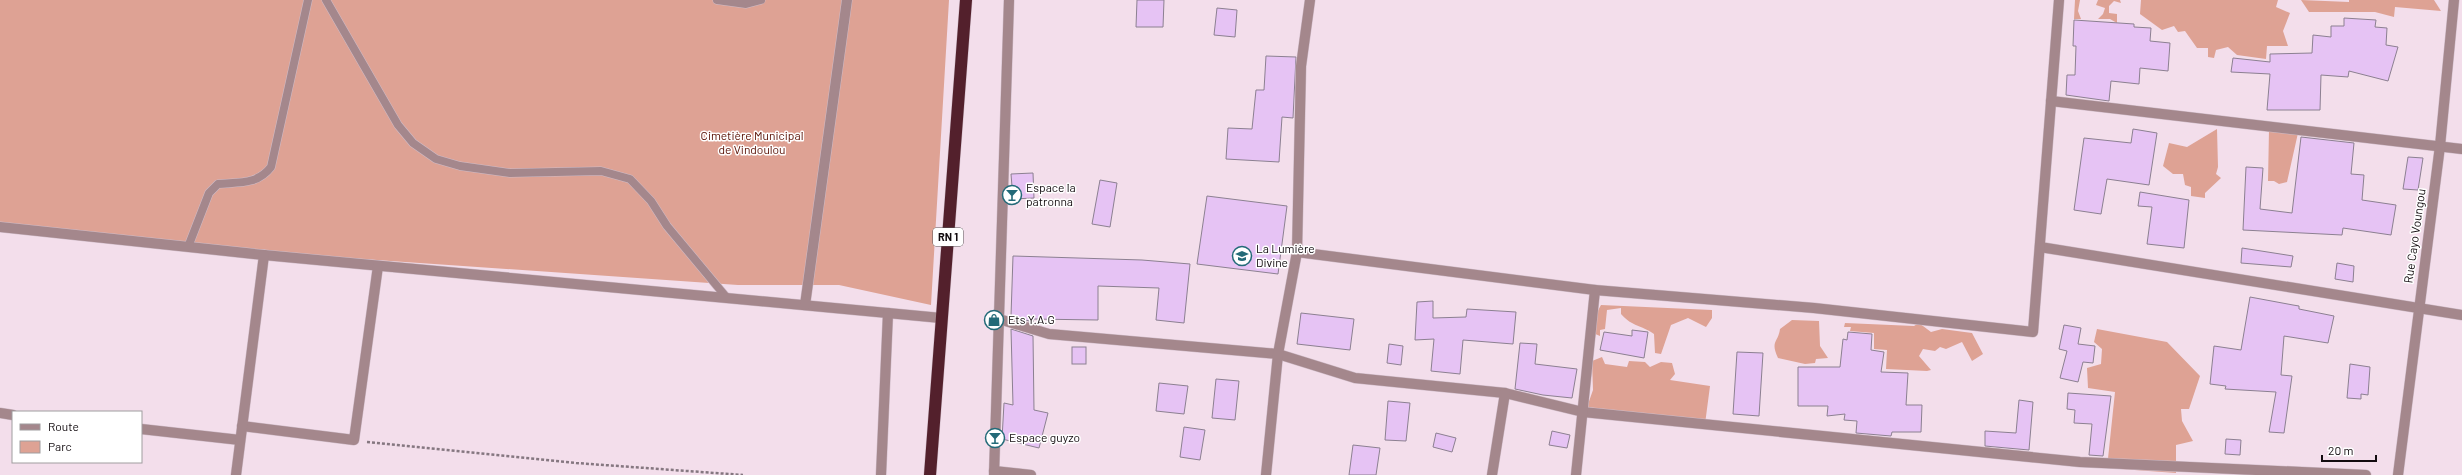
<svg xmlns="http://www.w3.org/2000/svg" width="2462" height="475" font-family="Barlow,sans-serif">
<rect width="100%" height="100%" fill="#f3deeb"/>
<g fill="#dea294">
<polygon points="0,0 949,0 931,305 839,285 738,285 188,247 0,228"/>
<polygon points="2075,0 2080,0 2078,11 2081,19 2074,19"/>
<polygon points="2098,0 2120,0 2121,3 2114,1 2109,6 2109,13 2117,14 2117,23 2110,19 2098,19 2103,14 2105,8 2096,5"/>
<polygon points="2141,0 2278,0 2276,7 2290,13 2283,31 2288,46 2267,46 2266,59 2237,55 2228,47 2216,50 2214,58 2208,57 2208,48 2197,48 2185,31 2178,32 2174,26 2162,30 2140,14"/>
<polygon points="2301,0 2349,2 2349,0 2434,0 2441,11 2395,7 2394,17 2375,12 2309,12"/>
<polygon points="2217,129 2218,167 2216,174 2221,178 2205,193 2205,198 2191,196 2191,187 2185,185 2183,174 2173,174 2163,166 2169,143 2187,147"/>
<polygon points="2269,130 2298,133 2287,182 2279,184 2274,181 2268,181"/>
<path d="M1601,305L1712,310V318L1706,327L1688,318L1671,325L1661,354L1655,353L1654,334C1640,324 1634,328 1621,314V308L1607,310L1605,329L1600,330V336L1593,333L1595,316Z"/>
<path d="M1792,320L1819,321L1820,346L1828,358L1816,359L1815,363L1805,364L1778,358C1770,341 1778,343 1780,329Z"/>
<polygon points="1845,323 1914,326 1919,323 1931,332 1942,329 1972,333 1983,354 1972,361 1962,342 1946,349 1940,347 1935,351 1923,349 1919,356 1931,370 1927,371 1886,369 1887,350 1874,349 1874,333 1850,331 1851,327 1844,327"/>
<polygon points="2097,329 2167,342 2200,376 2189,409 2181,409 2182,421 2193,441 2176,445 2176,473 2107,468 2115,392 2088,388 2087,368 2101,364 2102,349 2094,342"/>
<polygon points="1602,357 1605,364 1627,367 1629,361 1645,362 1650,367 1661,362 1672,363 1675,374 1670,380 1710,386 1705,424 1587,407 1593,390 1592,361"/>
</g>
<g fill="#e6c3f4" stroke="#8c8091">
<polygon points="1137,0 1164,0 1163,27 1136,27"/>
<polygon points="1217,8 1237,10 1235,37 1214,35"/>
<polygon points="2344,18 2376,20 2375,27 2387,28 2386,45 2398,47 2388,81 2349,71 2348,77 2321,75 2320,110 2267,110 2270,74 2231,72 2233,58 2270,62 2270,54 2312,53 2313,35 2331,37 2331,26 2344,26"/>
<polygon points="2074,20 2134,24 2134,27 2151,28 2150,41 2170,43 2168,71 2140,68 2139,84 2111,81 2109,101 2066,95 2067,75 2075,75 2076,46 2073,46"/>
<polygon points="1266,56 1296,57 1293,118 1282,117 1279,162 1226,159 1228,128 1252,129 1256,90 1264,90"/>
<polygon points="2133,129 2157,133 2149,185 2107,179 2101,214 2074,210 2084,138 2131,143"/>
<polygon points="2301,137 2354,143 2351,174 2364,175 2362,200 2396,205 2391,235 2343,228 2342,235 2243,230 2246,167 2263,168 2260,209 2292,213"/>
<polygon points="2408,157 2423,158 2418,190 2403,189"/>
<polygon points="1033,173 1034,198 1013,199 1011,174"/>
<polygon points="1100,180 1117,183 1110,227 1092,224"/>
<polygon points="2140,192 2189,200 2184,248 2147,244 2152,207 2138,206"/>
<polygon points="1207,196 1287,206 1278,274 1197,264"/>
<polygon points="2242,248 2293,256 2291,267 2241,263"/>
<polygon points="1013,256 1142,260 1190,264 1184,323 1156,320 1159,288 1098,286 1098,320 1033,319 1033,322 1011,316"/>
<polygon points="2337,263 2354,266 2353,282 2335,279"/>
<polygon points="2250,297 2293,305 2299,306 2299,309 2334,316 2328,343 2284,336 2281,375 2292,376 2284,433 2269,432 2276,392 2225,389 2226,386 2210,384 2214,346 2241,350"/>
<polygon points="1433,301 1433,318 1466,317 1467,309 1516,312 1513,344 1463,340 1460,374 1431,371 1434,339 1415,340 1417,302"/>
<polygon points="1301,313 1354,319 1350,350 1297,344"/>
<polygon points="2064,325 2081,328 2078,344 2095,346 2093,363 2083,362 2078,382 2060,378 2067,351 2059,349"/>
<polygon points="1011,329 1033,336 1034,410 1048,413 1039,448 1002,439 1004,403 1013,405"/>
<polygon points="1632,330 1648,332 1644,358 1600,350 1604,332 1632,336"/>
<polygon points="1848,332 1872,334 1871,350 1884,352 1881,372 1908,373 1906,405 1922,405 1921,432 1892,432 1891,436 1856,433 1857,421 1844,420 1845,414 1827,416 1828,406 1798,406 1798,367 1840,367 1843,339 1847,340"/>
<polygon points="1520,343 1537,344 1535,364 1577,369 1572,398 1543,395 1515,389"/>
<polygon points="1389,344 1403,346 1401,365 1387,363"/>
<rect x="1072" y="347" width="14" height="17"/>
<polygon points="1737,352 1763,353 1759,416 1733,414"/>
<polygon points="2350,364 2370,367 2368,395 2361,394 2361,399 2347,398"/>
<polygon points="1216,379 1239,381 1235,420 1212,418"/>
<polygon points="1159,383 1188,386 1184,414 1156,411"/>
<polygon points="2068,393 2111,396 2103,456 2089,455 2092,424 2074,423 2075,410 2067,409"/>
<polygon points="2019,400 2033,402 2029,450 1985,446 1985,431 2016,433"/>
<polygon points="1388,401 1410,403 1406,441 1385,440"/>
<polygon points="1184,427 1205,430 1200,460 1180,457"/>
<polygon points="1552,431 1570,435 1567,448 1549,445"/>
<polygon points="1436,433 1456,438 1452,452 1433,447"/>
<polygon points="2226,439 2241,440 2240,455 2225,454"/>
<polygon points="1353,445 1380,448 1376,475 1349,475"/>
</g>
<g fill="none" stroke-linecap="round" stroke-linejoin="round">
<g stroke="#cfbcc8" stroke-width="9">
<g id="lane">
<polyline points="326,0 398,125 413,143 436,159 460,166 510,173 601,171 630,179 651,201 667,226 727,298"/>
<polyline points="717,0 746,4 761,0"/>
<path d="M188,247L209,193L218,184C239,182 257,185 271,167L308,0"/>
</g>
</g>
<g stroke="#cfbcc8" stroke-width="11">
<g id="street">
<polyline points="2051,101 2462,149"/>
<polyline points="0,227 264,255 941,318"/>
<polyline points="2040,247 2462,315"/>
<polyline points="1297,252 1595,290 1814,308 2033,332 2059,0"/>
<polyline points="805,305 847,0"/>
<polyline points="999,319 1049,334 1278,354 1355,378 1505,393 1583,412 2080,462 2366,475"/>
<polyline points="0,413 13,415"/>
<polyline points="242,426 354,440 378,266"/>
<polyline points="141,429 240,440"/>
<polyline points="994,471 1031,475"/>
<polyline points="236,475 264,255"/>
<polyline points="881,475 888,313"/>
<polyline points="994,475 1009,0"/>
<polyline points="1266,475 1278,354 1297,252 1301,66 1310,0"/>
<polyline points="1492,475 1505,393"/>
<polyline points="1576,475 1595,290"/>
<polyline points="2398,475 2440,146 2454,0"/>
</g>
</g>
<g stroke="#cfbcc8" stroke-width="13">
<polyline id="highway" points="930,475 966,0"/>
</g>
<polyline stroke="#857780" stroke-width="2.5" stroke-dasharray="3 2" stroke-linecap="butt" points="367,442 576,463 743,475"/>
<use href="#lane" stroke="#a4878c" stroke-width="8"/>
<use href="#street" stroke="#a4878c" stroke-width="10"/>
<use href="#highway" stroke="#53202c" stroke-width="12"/>
</g>
<defs>
<g id="bar-ring" transform="scale(1)"><circle r="9.5" fill="#fff" stroke="#236a78" stroke-width="1.5"/><path d="M-6-5H6L.8 .8V4.5H3.5V6h-7V4.5H-.8V.8Z" fill="#236a78"/></g>
<g id="school-ring" transform="scale(1)"><circle r="9.5" fill="#fff" stroke="#236a78" stroke-width="1.5"/><path d="M0-5L7-2L0 1L-7-2ZM-4 1L0 2.5L4 1V4Q0 6-4 4Z" fill="#236a78"/></g>
<g id="shop-ring" transform="scale(1)"><circle r="9.5" fill="#fff" stroke="#236a78" stroke-width="1.5"/><path d="M-5-2.5h2.3a2.7 3.5 0 0 1 5.4 0H5L5.5 6h-11ZM-1.5-2.5h3a1.5 2.3 0 0 0-3 0Z" fill="#236a78"/></g>
</defs>
<g fill-rule="evenodd">
<use href="#bar-ring" x="1012" y="195"/>
<use href="#school-ring" x="1242" y="256"/>
<use href="#shop-ring" x="994" y="320"/>
<use href="#bar-ring" x="995" y="438"/>
</g>
<g text-anchor="middle" stroke-width="3" stroke-linejoin="round" paint-order="stroke">
<rect fill="#fff" stroke="#595457" stroke-width="1" x="933" y="228" width="30" height="18" rx="3"/>
<g font-size="11" font-weight="bold" fill="#120b0f">
<text x="948" y="241">RN 1</text>
</g>
<g font-size="12" fill="#570d01" stroke="#fff">
<text x="752" y="140">Cimetière Municipal<tspan x="752" dy="14">de Vindoulou</tspan></text>
</g>
<g font-size="12" fill="#120b0f" stroke="#fff" text-anchor="start">
<text x="1026" y="192">Espace la<tspan x="1026" dy="14">patronna</tspan></text>
<text x="1256" y="253">La Lumière<tspan x="1256" dy="14">Divine</tspan></text>
<text x="1008" y="324">Ets Y.A.G</text>
<text x="1009" y="442">Espace guyzo</text>
</g>
<g font-size="12" fill="#120b0f" stroke="#fff">
<text transform="translate(2415 236) rotate(-82)" y="4">Rue Cayo Voungou</text>
</g>
</g>
<rect x="12" y="411" width="130" height="52" fill="#ffffff" stroke="#a09d9f"/>
<rect x="20" y="424" width="20" height="6" fill="#a4878c" stroke="#a09d9f"/>
<text x="48" y="431" font-size="12" fill="#120b0f">Route</text>
<rect x="20" y="441" width="20" height="12" fill="#dea294" stroke="#a09d9f"/>
<text x="48" y="451" font-size="12" fill="#120b0f">Parc</text>
<path d="M2322 455v6h54v-6" fill="none" stroke="#120b0f" stroke-width="2"/>
<text x="2328" y="455" font-size="12" fill="#120b0f" stroke="#ffffff" stroke-width="3" paint-order="stroke">20 m</text>
</svg>
